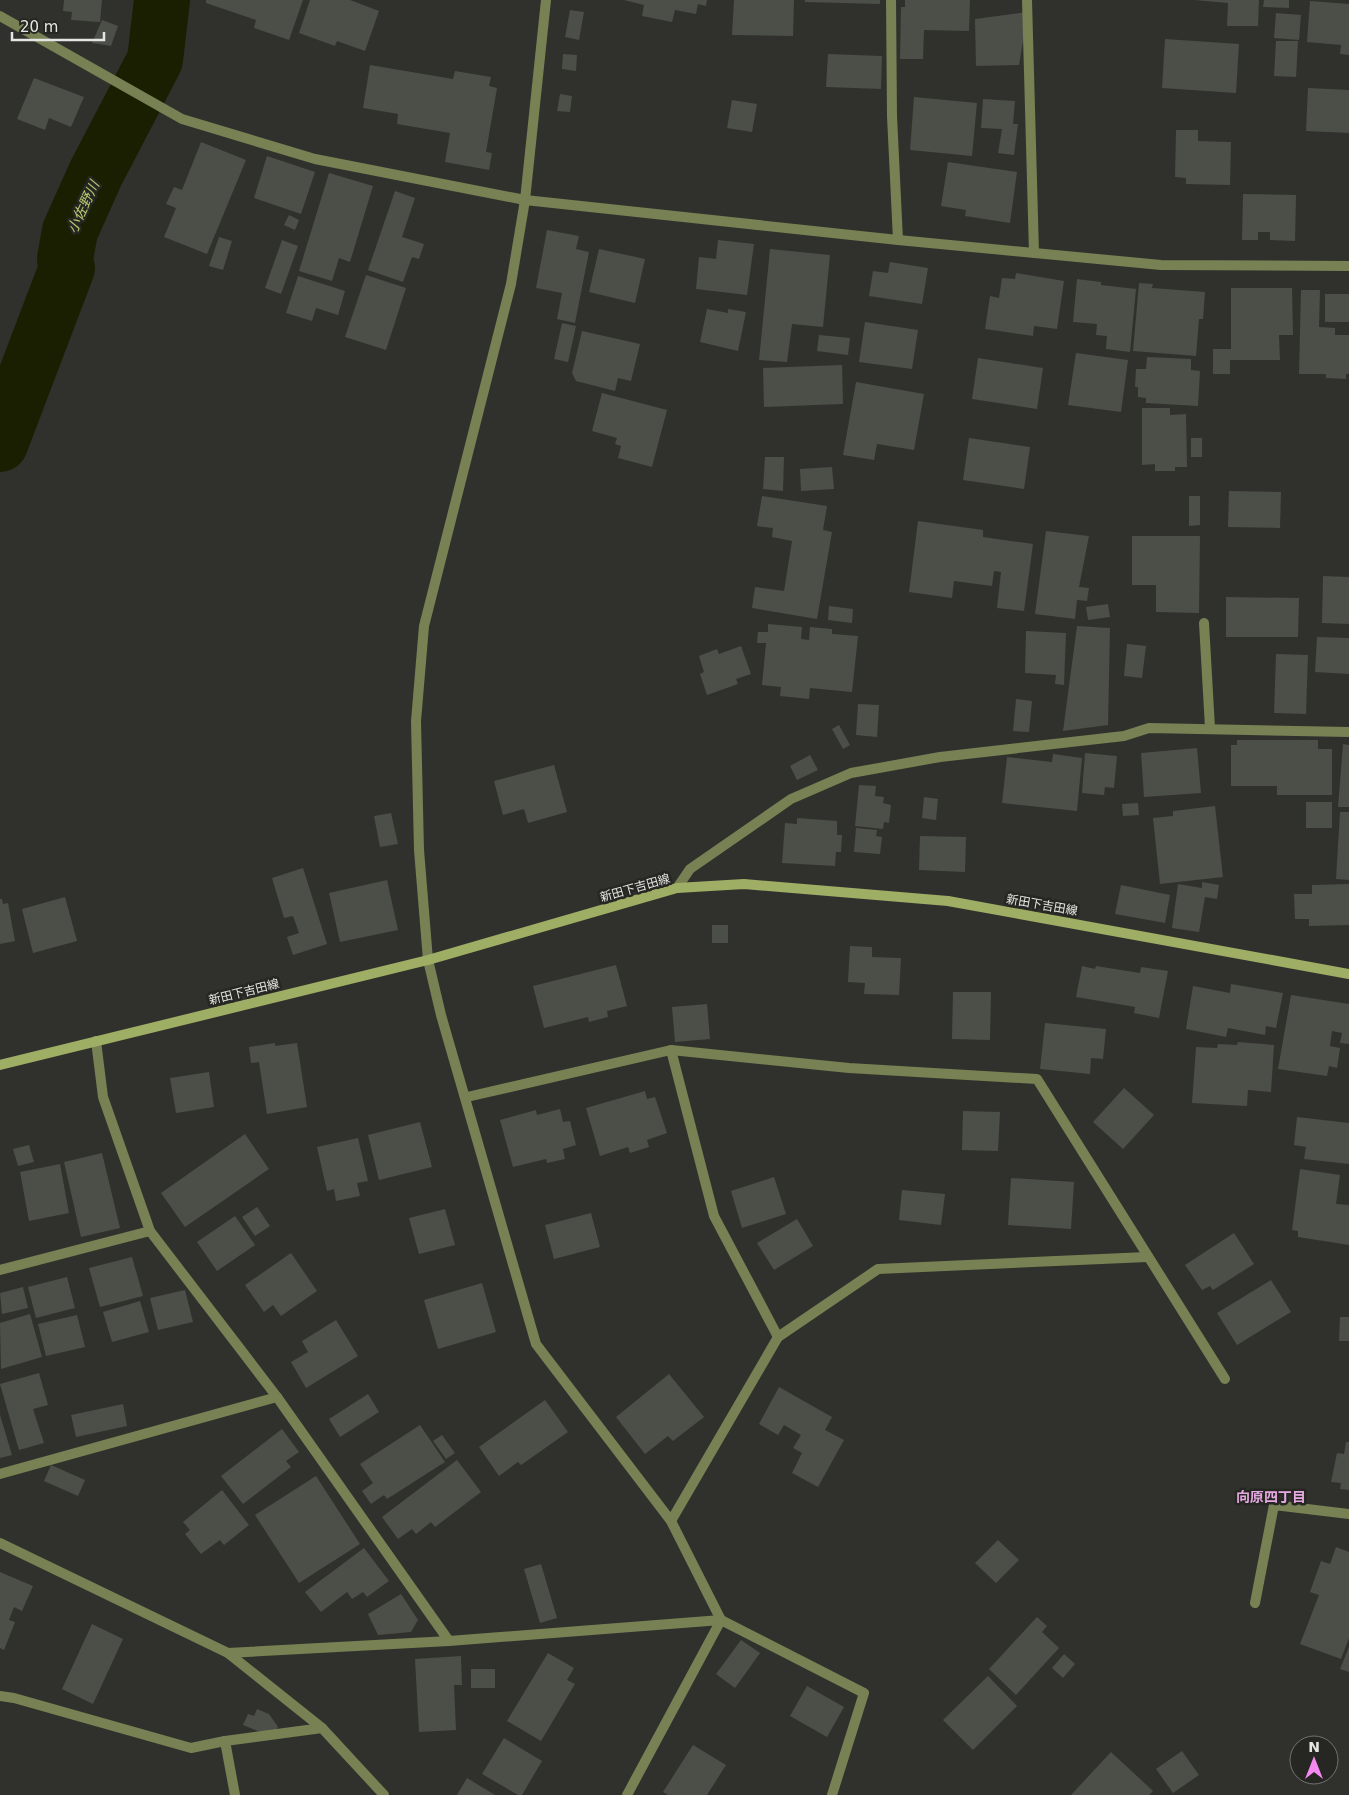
<svg xmlns="http://www.w3.org/2000/svg" width="1349" height="1795" font-family="'DejaVu Sans','Noto Sans JP',sans-serif">
<rect width="100%" height="100%" fill="#30312c"/>
<g fill="none" stroke-linecap="round" stroke-linejoin="round">
<polyline stroke="#1a1f01" stroke-width="56" points="0,444 67,268 65,259 70,231 96,173 155,60 162,0"/>
</g>
<g fill="#4c4e48">
<polygon points="64,0 102,0 100,22 71,20 72,12 63,11"/>
<polygon points="206,0 303,0 289,40 254,28 256,20 206,3"/>
<polygon points="310,0 350,0 379,11 365,51 337,41 335,46 299,33"/>
<polygon points="624,0 707,0 706,6 698,4 696,14 675,10 672,22 642,16 644,5"/>
<polygon points="734,0 794,0 793,36 732,35"/>
<polygon points="805,0 880,0 880,4 805,2"/>
<polygon points="905,0 970,0 969,31 924,30 923,59 900,59 901,7 905,7"/>
<polygon points="1194,0 1259,0 1258,26 1227,26 1228,3"/>
<polygon points="1264,0 1289,0 1289,8 1263,7"/>
<polygon points="1310,1 1349,4 1349,55 1340,54 1341,45 1307,42"/>
<polygon points="570,10 584,12 579,40 565,37"/>
<polygon points="1028,12 1019,65 976,66 975,19"/>
<polygon points="1276,13 1301,15 1299,40 1274,38"/>
<polygon points="102,20 118,26 111,46 92,43"/>
<polygon points="1165,39 1239,44 1236,93 1162,88"/>
<polygon points="1276,41 1298,41 1296,77 1274,76"/>
<polygon points="563,54 577,55 576,71 562,69"/>
<polygon points="828,54 882,56 881,89 826,87"/>
<polygon points="370,65 453,79 455,71 491,77 489,86 497,88 486,152 492,153 489,170 445,162 450,133 397,124 398,114 363,108"/>
<polygon points="34,78 84,97 71,127 49,118 45,130 17,119"/>
<polygon points="1308,88 1349,90 1349,133 1306,131"/>
<polygon points="560,94 572,96 570,112 557,111"/>
<polygon points="914,97 977,103 972,156 910,150"/>
<polygon points="983,99 1015,101 1013,124 1018,124 1014,155 998,153 1002,129 981,128"/>
<polygon points="732,100 757,104 752,132 727,128"/>
<polygon points="1176,130 1198,130 1198,141 1231,142 1230,185 1186,184 1186,178 1175,177"/>
<polygon points="201,142 246,160 207,254 164,237 176,208 166,204 174,187 182,190"/>
<polygon points="267,156 315,172 301,214 254,198"/>
<polygon points="948,162 1017,172 1010,223 965,216 966,210 941,206"/>
<polygon points="329,173 373,186 350,262 339,258 332,281 299,271"/>
<polygon points="395,191 415,198 402,237 424,244 419,259 412,257 403,282 368,270"/>
<polygon points="1243,194 1296,195 1295,241 1270,240 1270,232 1258,232 1258,240 1242,240"/>
<polygon points="289,215 299,220 295,230 284,225"/>
<polygon points="547,230 579,236 576,249 589,252 575,323 557,319 562,293 536,288"/>
<polygon points="219,237 232,241 223,270 209,266"/>
<polygon points="282,240 298,246 281,294 265,288"/>
<polygon points="718,240 754,244 747,295 696,289 699,257 716,259"/>
<polygon points="599,249 645,259 635,303 589,292"/>
<polygon points="770,249 830,255 823,327 792,324 787,362 759,360"/>
<polygon points="890,262 928,268 922,304 869,296 873,271 888,273"/>
<polygon points="1016,273 1064,281 1057,329 1034,326 1033,336 985,329 990,296 999,298 1002,278 1015,279"/>
<polygon points="366,275 406,288 386,350 345,337"/>
<polygon points="298,276 345,291 338,315 316,308 312,321 286,313"/>
<polygon points="1077,279 1101,282 1101,285 1136,289 1130,352 1106,349 1107,336 1096,335 1097,324 1073,322"/>
<polygon points="1139,283 1153,284 1152,288 1205,292 1203,319 1199,319 1196,356 1133,351"/>
<polygon points="1231,288 1292,288 1293,335 1279,335 1280,360 1230,360 1230,374 1213,374 1213,349 1231,349"/>
<polygon points="1301,290 1320,290 1319,327 1335,328 1335,335 1349,335 1349,374 1346,374 1346,379 1326,378 1326,374 1299,374"/>
<rect x="1325" y="294" width="24" height="28"/>
<polygon points="707,309 728,313 728,309 746,312 738,351 700,342"/>
<polygon points="865,322 918,330 912,369 859,362"/>
<polygon points="562,323 576,326 568,362 554,359"/>
<polygon points="582,331 640,344 631,381 618,378 615,391 576,381 572,373"/>
<polygon points="819,335 850,338 848,355 817,351"/>
<polygon points="1076,353 1128,360 1121,412 1068,405"/>
<polygon points="1147,357 1191,359 1191,370 1200,371 1198,406 1146,403 1146,398 1138,397 1138,387 1135,387 1136,369 1146,369"/>
<polygon points="978,358 1043,368 1037,409 972,399"/>
<polygon points="842,365 843,404 764,407 763,368"/>
<polygon points="856,382 924,394 914,450 877,444 874,460 843,455"/>
<polygon points="602,393 667,410 652,467 618,458 621,446 615,444 617,438 592,431"/>
<polygon points="1142,408 1170,408 1170,415 1186,414 1187,467 1175,467 1175,471 1155,471 1155,464 1142,465"/>
<polygon points="969,438 1030,447 1024,489 963,480"/>
<rect x="1191" y="438" width="11" height="19"/>
<polygon points="765,457 784,457 783,491 763,489"/>
<polygon points="832,467 834,489 801,491 800,469"/>
<polygon points="1229,491 1281,492 1280,528 1228,527"/>
<polygon points="762,496 827,506 823,530 832,532 817,619 752,608 755,587 784,591 792,541 772,537 773,528 757,526"/>
<polygon points="1189,496 1200,496 1200,525 1189,526"/>
<polygon points="918,521 983,530 983,537 1033,544 1024,611 997,608 1001,572 994,571 992,586 954,581 952,598 909,592"/>
<polygon points="1046,531 1089,536 1079,587 1089,588 1087,601 1077,600 1075,619 1035,614"/>
<polygon points="1132,536 1200,536 1199,613 1156,612 1156,585 1132,585"/>
<polygon points="1323,576 1349,577 1349,624 1322,623"/>
<polygon points="1226,597 1299,598 1298,637 1226,637"/>
<polygon points="1108,604 1110,617 1088,620 1086,607"/>
<polygon points="829,606 853,609 852,623 828,620"/>
<polygon points="768,624 802,627 801,639 809,640 810,627 832,629 832,634 858,636 852,692 810,688 809,699 780,696 781,687 762,685 766,643 757,643 758,632 768,632"/>
<polygon points="1077,626 1110,628 1108,725 1063,731"/>
<polygon points="1026,631 1066,633 1064,685 1055,684 1056,675 1025,673"/>
<polygon points="1317,637 1349,638 1349,674 1315,672"/>
<polygon points="1127,644 1146,646 1142,678 1124,676"/>
<polygon points="741,646 751,674 736,679 738,684 707,695 700,674 704,672 699,656 717,649 719,654"/>
<polygon points="1276,654 1308,655 1306,714 1274,713"/>
<polygon points="1016,699 1032,701 1029,732 1013,731"/>
<polygon points="858,704 879,705 877,737 856,735"/>
<polygon points="839,725 850,745 843,749 832,729"/>
<polygon points="1237,740 1318,740 1318,749 1332,749 1332,795 1277,795 1277,786 1231,786 1231,745 1237,745"/>
<polygon points="1343,744 1349,745 1349,807 1338,807"/>
<polygon points="1197,748 1201,793 1144,797 1141,753"/>
<polygon points="1085,753 1117,756 1114,788 1105,787 1104,795 1082,793"/>
<polygon points="1053,754 1082,758 1077,811 1002,803 1007,757 1052,762"/>
<polygon points="810,755 818,770 797,780 790,766"/>
<polygon points="554,765 567,812 528,823 524,809 503,815 494,781"/>
<polygon points="859,785 876,786 875,796 884,797 883,803 891,805 889,823 884,822 883,829 855,826"/>
<polygon points="924,797 938,799 936,820 922,818"/>
<rect x="1306" y="802" width="26" height="26"/>
<polygon points="1138,803 1139,815 1123,816 1122,804"/>
<polygon points="1215,806 1223,877 1160,884 1153,818 1173,816 1173,811"/>
<polygon points="1340,812 1349,812 1349,880 1336,879"/>
<polygon points="391,813 398,844 380,847 374,816"/>
<polygon points="797,818 837,821 837,835 842,835 841,852 836,852 835,866 782,863 785,823 797,824"/>
<polygon points="856,828 877,830 876,836 882,837 880,854 854,852"/>
<polygon points="920,836 966,837 965,872 919,870"/>
<polygon points="303,868 327,944 293,955 287,937 299,933 293,916 284,918 272,878"/>
<polygon points="387,880 398,930 340,942 329,893"/>
<polygon points="1202,882 1219,885 1217,899 1205,897 1199,932 1172,928 1178,884 1202,888"/>
<polygon points="1349,884 1349,925 1309,926 1309,919 1295,919 1294,894 1312,894 1312,885"/>
<polygon points="1121,885 1170,895 1165,923 1115,914"/>
<polygon points="65,897 77,941 33,953 22,909"/>
<polygon points="0,899 2,899 3,904 8,903 15,941 0,944"/>
<rect x="712" y="925" width="16" height="18"/>
<polygon points="850,946 872,947 872,957 901,958 899,995 864,994 865,983 848,982"/>
<polygon points="616,965 627,1006 607,1011 608,1017 589,1022 588,1017 544,1028 533,986"/>
<polygon points="1082,966 1095,969 1096,966 1140,973 1141,967 1168,971 1159,1018 1134,1013 1135,1007 1076,997"/>
<polygon points="1231,984 1283,993 1276,1028 1266,1026 1265,1035 1228,1028 1226,1037 1186,1029 1193,986 1230,993"/>
<polygon points="953,992 991,992 990,1040 952,1039"/>
<polygon points="1291,995 1349,1004 1349,1044 1340,1043 1342,1033 1332,1031 1330,1046 1340,1048 1337,1068 1329,1066 1327,1076 1278,1069"/>
<polygon points="707,1004 710,1039 675,1042 672,1007"/>
<polygon points="1045,1023 1106,1029 1103,1059 1091,1058 1090,1074 1040,1069"/>
<polygon points="1238,1042 1274,1045 1271,1092 1248,1090 1247,1106 1192,1103 1196,1047 1217,1048 1218,1044 1237,1045"/>
<polygon points="275,1043 275,1046 297,1043 307,1107 267,1114 259,1062 251,1063 249,1047"/>
<polygon points="209,1072 214,1107 176,1113 170,1078"/>
<polygon points="1124,1088 1154,1115 1123,1149 1093,1122"/>
<polygon points="645,1091 647,1099 655,1097 667,1133 647,1140 649,1147 630,1153 628,1147 600,1156 586,1108"/>
<polygon points="560,1109 563,1122 570,1121 576,1145 563,1149 565,1159 547,1163 546,1159 513,1167 500,1120 536,1110 537,1115"/>
<polygon points="963,1111 1000,1112 998,1151 962,1150"/>
<polygon points="1297,1117 1349,1123 1349,1164 1304,1159 1306,1147 1294,1145"/>
<polygon points="420,1122 432,1167 379,1180 368,1135"/>
<polygon points="245,1134 269,1169 185,1227 161,1193"/>
<polygon points="358,1138 368,1181 357,1183 360,1196 336,1201 334,1189 327,1191 317,1147"/>
<polygon points="29,1145 34,1162 18,1166 13,1149"/>
<polygon points="102,1153 120,1228 81,1237 64,1162"/>
<polygon points="60,1164 69,1213 29,1221 20,1172"/>
<polygon points="1300,1169 1340,1175 1336,1204 1349,1205 1349,1245 1298,1237 1298,1231 1292,1230"/>
<polygon points="774,1177 786,1214 742,1228 731,1191"/>
<polygon points="1011,1178 1074,1182 1071,1229 1008,1225"/>
<polygon points="902,1190 945,1194 941,1225 899,1220"/>
<polygon points="257,1207 270,1226 255,1236 242,1217"/>
<polygon points="445,1209 455,1245 419,1254 409,1218"/>
<polygon points="591,1213 600,1247 554,1259 545,1225"/>
<polygon points="235,1216 255,1245 217,1271 197,1242"/>
<polygon points="797,1219 813,1246 774,1270 757,1243"/>
<polygon points="1234,1233 1254,1264 1213,1290 1210,1286 1202,1290 1185,1265"/>
<polygon points="291,1253 317,1291 281,1316 273,1305 264,1312 245,1285"/>
<polygon points="132,1257 143,1296 100,1307 89,1268"/>
<polygon points="67,1277 75,1308 36,1318 28,1287"/>
<polygon points="1271,1280 1291,1312 1237,1345 1217,1313"/>
<polygon points="482,1283 496,1332 438,1349 424,1300"/>
<polygon points="23,1287 28,1308 2,1314 0,1293"/>
<polygon points="185,1290 193,1322 158,1330 150,1298"/>
<polygon points="140,1301 149,1332 112,1342 103,1312"/>
<polygon points="30,1314 42,1357 1,1369 0,1323"/>
<polygon points="77,1315 85,1347 46,1356 38,1324"/>
<polygon points="1340,1317 1349,1317 1349,1341 1339,1341"/>
<polygon points="336,1320 358,1356 306,1388 291,1362 308,1352 302,1341"/>
<polygon points="39,1373 48,1405 33,1409 44,1443 19,1450 0,1384"/>
<polygon points="669,1374 704,1417 673,1441 668,1436 645,1454 616,1417"/>
<polygon points="779,1387 832,1417 825,1430 844,1440 818,1487 792,1473 802,1453 793,1448 801,1435 784,1425 778,1435 759,1424"/>
<polygon points="368,1394 379,1412 340,1437 329,1419"/>
<polygon points="545,1400 568,1432 521,1465 518,1462 499,1476 479,1447"/>
<polygon points="123,1404 127,1426 76,1437 71,1415"/>
<polygon points="0,1415 12,1455 0,1458"/>
<polygon points="420,1425 445,1462 387,1499 384,1495 371,1504 362,1491 373,1483 360,1464"/>
<polygon points="282,1429 299,1452 286,1461 291,1467 243,1504 221,1476"/>
<polygon points="442,1435 455,1453 446,1459 433,1441"/>
<polygon points="1346,1442 1349,1442 1349,1490 1340,1489 1341,1483 1331,1482 1337,1453 1344,1454"/>
<polygon points="457,1460 481,1492 435,1527 431,1522 416,1534 412,1529 398,1539 382,1517"/>
<polygon points="51,1465 85,1480 78,1496 44,1481"/>
<polygon points="316,1476 360,1544 299,1583 255,1515"/>
<polygon points="222,1490 249,1525 224,1545 220,1540 201,1554 185,1534 190,1530 183,1522"/>
<polygon points="998,1540 1019,1560 996,1583 975,1563"/>
<polygon points="1336,1547 1349,1552 1349,1638 1341,1659 1300,1644 1319,1595 1310,1592 1321,1561 1330,1564"/>
<polygon points="364,1548 389,1581 367,1597 363,1592 352,1599 347,1592 321,1612 305,1592"/>
<polygon points="541,1564 557,1618 540,1623 524,1569"/>
<polygon points="0,1572 33,1586 22,1611 14,1607 9,1620 15,1622 4,1650 0,1648"/>
<polygon points="401,1594 418,1620 411,1632 378,1635 368,1614"/>
<polygon points="1037,1617 1047,1626 1042,1632 1059,1648 1016,1695 989,1669"/>
<polygon points="92,1624 123,1639 93,1704 62,1689"/>
<polygon points="741,1640 760,1653 735,1688 716,1674"/>
<polygon points="1349,1647 1349,1672 1340,1669"/>
<polygon points="548,1653 574,1668 567,1680 575,1684 541,1741 507,1721"/>
<polygon points="1064,1654 1075,1664 1063,1678 1052,1668"/>
<polygon points="461,1656 462,1685 454,1685 456,1730 419,1732 415,1659"/>
<rect x="471" y="1669" width="24" height="19"/>
<polygon points="988,1676 1017,1706 973,1750 943,1720"/>
<polygon points="807,1686 844,1707 827,1737 790,1716"/>
<polygon points="257,1709 269,1714 278,1727 276,1730 260,1732 243,1725 248,1714 254,1716"/>
<polygon points="504,1738 542,1761 522,1795 518,1795 482,1774"/>
<polygon points="693,1745 726,1765 707,1795 668,1795 663,1792"/>
<polygon points="1182,1751 1199,1775 1173,1793 1156,1769"/>
<polygon points="1111,1752 1153,1791 1149,1795 1071,1795"/>
<polygon points="467,1778 495,1795 457,1795"/>
</g>
<g fill="none" stroke-linecap="round" stroke-linejoin="round">
<g stroke="#778154" stroke-width="10">
<polyline points="891,0 892,116 898,240"/>
<polyline points="1027,0 1034,253"/>
<polyline points="1204,623 1210,728"/>
<polyline points="0,1696 14,1698 191,1748 225,1741"/>
</g>
<g stroke="#778154" stroke-width="10">
<polyline points="546,0 525,200 511,284 424,626 416,721 419,850 428,960 441,1015 536,1344 671,1521 721,1620"/>
<polyline points="0,16 182,119 315,159 525,200 898,240 1161,265 1349,266"/>
<polyline points="677,888 690,869 791,799 851,773 940,757 1124,736 1149,728 1349,732"/>
<polyline points="96,1041 103,1097 150,1231 277,1397 449,1641"/>
<polyline points="671,1050 714,1216 778,1337"/>
<polyline points="467,1097 671,1050 849,1068 1037,1079 1225,1379"/>
<polyline points="0,1270 150,1231"/>
<polyline points="0,1474 277,1397"/>
<polyline points="671,1521 778,1337 878,1269 1147,1257"/>
<polyline points="0,1543 228,1653 322,1728 384,1795"/>
<polyline points="1255,1603 1274,1505 1349,1514"/>
<polyline points="228,1653 449,1641 721,1620 864,1693 832,1795"/>
<polyline points="235,1795 225,1741 322,1728"/>
<polyline points="627,1795 721,1620"/>
</g>
<polyline stroke="#9fae65" stroke-width="10" points="0,1065 428,960 677,888 744,884 948,901 1349,974"/>
</g>
<g text-anchor="middle" stroke-width="5" stroke-linejoin="round" paint-order="stroke">
<g font-size="12" fill="#e5e6e3" stroke="#262722">
<text transform="translate(635 888) rotate(-16)" y="4">新田下吉田線</text>
<text transform="translate(1042 905) rotate(10)" y="4">新田下吉田線</text>
<text transform="translate(244 992) rotate(-14)" y="4">新田下吉田線</text>
</g>
<g font-size="14" font-style="italic" fill="#b8cb71" stroke="#262722">
<text transform="translate(83 207) rotate(-65)" y="5">小佐野川</text>
</g>
<g font-size="14" font-weight="bold" fill="#e4a9e0" stroke="#262722">
<text x="1271" y="1502">向原四丁目</text>
</g>
</g>
<g transform="translate(1314 1760)"><circle r="24" fill="#262722" stroke="#72736f"/>
<path d="M0-4L9 19L0 12L-9 19Z" fill="#f489f0"/>
<text y="-8" font-size="14" font-weight="bold" text-anchor="middle" fill="#e5e6e3">N</text>
</g>
<path d="M12 32v8h92v-8" fill="none" stroke="#e5e6e3" stroke-width="2.5"/>
<text x="20" y="32" font-size="15" fill="#e5e6e3" stroke="#262722" stroke-width="4" paint-order="stroke">20 m</text>
</svg>
